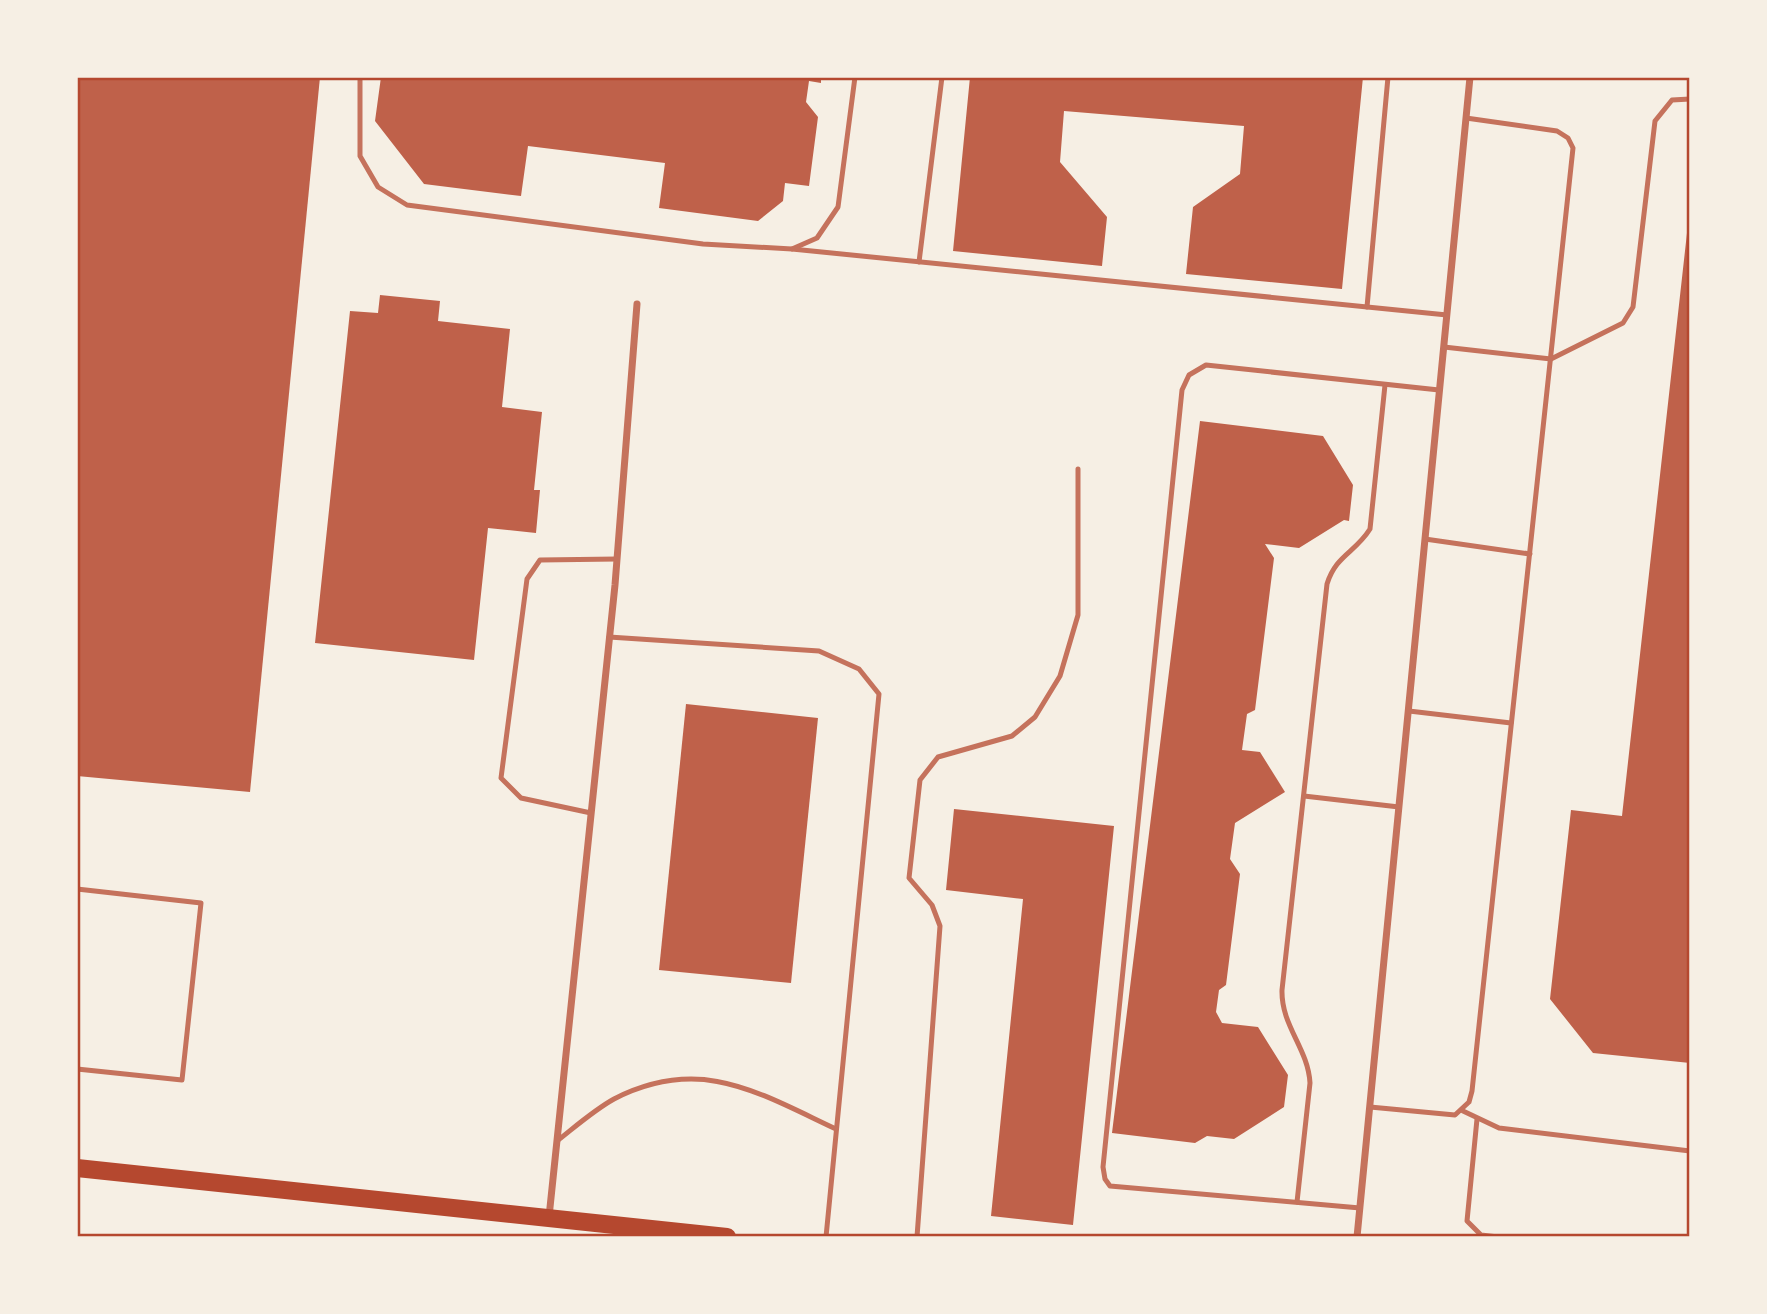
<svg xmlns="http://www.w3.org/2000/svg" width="1767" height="1314" font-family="Overpass,sans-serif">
<rect width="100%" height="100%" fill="#f6efe4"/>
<g fill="#bf614a">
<polygon points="77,77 320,77 250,792 77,776"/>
<polygon points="381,77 821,77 821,83 809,81 806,102 818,117 809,186 785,183 783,201 758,221 659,208 665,163 528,146 521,196 424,184 375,121"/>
<polygon points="970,77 1363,77 1342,289 1186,274 1193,207 1240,174 1244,126 1064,111 1060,162 1107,217 1102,266 953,251"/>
<polygon points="1688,224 1690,224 1690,1063 1593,1053 1550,999 1571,810 1622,816"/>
<polygon points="380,295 440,301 438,321 510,329 502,407 542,412 534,490 540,490 536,533 488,528 474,660 315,643 350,311 378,313"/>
<polygon points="1200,421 1323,436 1353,485 1349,521 1344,520 1299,548 1265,544 1274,558 1255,710 1247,714 1242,750 1260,752 1285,792 1235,823 1230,859 1240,874 1226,985 1219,990 1216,1012 1222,1023 1258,1027 1288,1075 1284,1107 1234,1139 1207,1136 1195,1143 1112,1133"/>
<polygon points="686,704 818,718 791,983 659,970"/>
<polygon points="954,809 1114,826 1073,1225 991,1216 1023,899 946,890"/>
</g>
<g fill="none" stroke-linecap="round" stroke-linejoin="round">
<g stroke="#c5725c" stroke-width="5">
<polyline points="360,77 360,156 378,187 407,205 703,244 792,249 817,238 838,207 855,77"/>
<polyline points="792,249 1447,315"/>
<polyline points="919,262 942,77"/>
<polyline points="1367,307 1388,77"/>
<polyline points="1444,347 1551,359 1623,323 1633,307 1655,121 1672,100 1690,99"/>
<polyline points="1425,539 1530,554"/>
<polyline points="609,637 819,651 859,669 879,694 826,1237"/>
<polyline points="1409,711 1511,723"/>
<polyline points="1304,796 1399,807"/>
<polyline points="591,813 521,798 501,778 527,579 540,560 617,559"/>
<polyline points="77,889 201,903 182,1080 77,1069"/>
<polyline points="1370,1107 1455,1115 1469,1102 1472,1091 1573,148 1568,138 1557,131 1466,118"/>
<polyline points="1463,1111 1499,1128 1690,1151"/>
<polyline points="1477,1119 1467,1221 1481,1235 1498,1237"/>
<path d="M557,1141C575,1127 594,1110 614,1099C700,1055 757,1092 836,1129"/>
<path d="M1297,1202L1310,1083C1308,1048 1281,1026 1282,990L1327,584C1336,555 1355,553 1370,529L1385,385"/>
<polyline points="1360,1208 1110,1186 1105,1179 1103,1167 1182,390 1189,375 1206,365 1439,390"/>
<polyline points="917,1237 940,926 932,905 909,878 920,780 938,757 1012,736 1035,717 1060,676 1078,615 1078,469"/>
</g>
<g stroke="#c5725c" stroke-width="7">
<polyline points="549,1217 615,585 637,304"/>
<polyline points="1357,1237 1470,77"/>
</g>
<polyline stroke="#b5482f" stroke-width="18" points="77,1168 727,1237"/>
</g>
<rect width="1767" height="1314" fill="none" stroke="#f6efe4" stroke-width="158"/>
<rect x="79" y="79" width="1609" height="1156" fill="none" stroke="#b5482f" stroke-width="2.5"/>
</svg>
